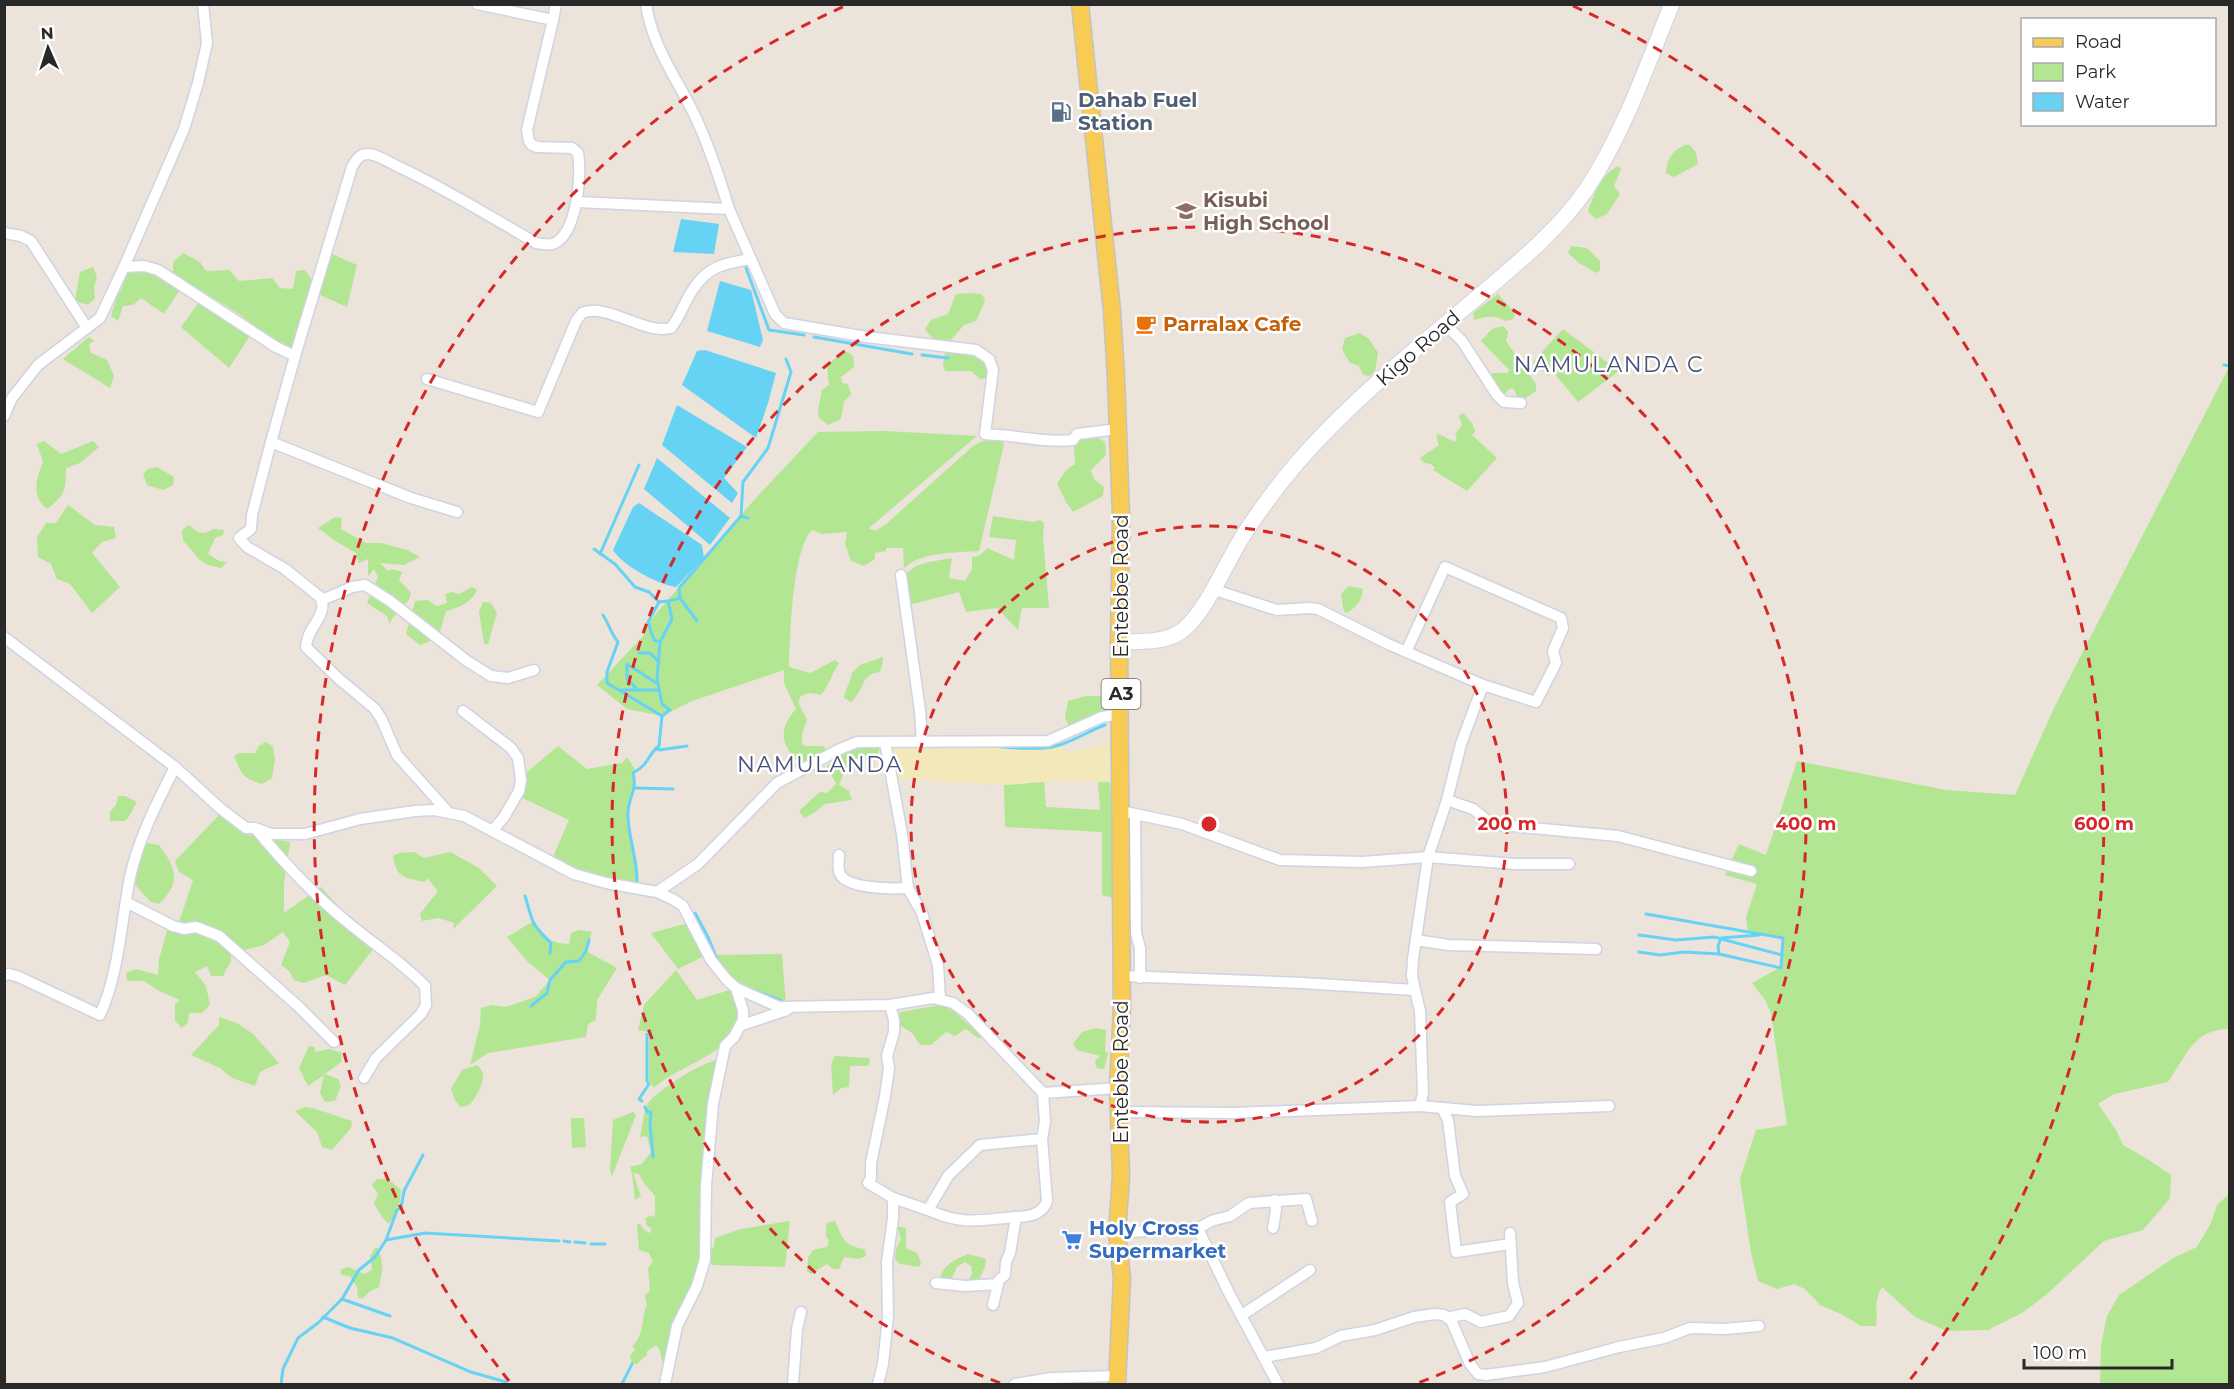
<svg xmlns="http://www.w3.org/2000/svg" width="2234" height="1389" font-family="Montserrat,sans-serif">
<rect width="100%" height="100%" fill="#ece3da"/>
<g fill="#b2e693">
<path d="M1685,145H1690L1696,153L1698,164L1674,177L1666,173C1667,158 1672,151 1685,145Z"/>
<path d="M1618,166L1621,169L1614,186L1620,194L1607,214L1596,219L1588,212C1594,194 1601,175 1618,166Z"/>
<polygon points="1571,246 1587,248 1600,261 1600,270 1596,273 1579,263 1568,253"/>
<polygon points="183,253 200,262 206,271 229,270 239,281 272,278 280,288 293,289 296,271 305,270 312,280 294,343 289,349 279,344 239,314 173,273 173,262"/>
<polygon points="330,253 357,265 347,307 318,294"/>
<polygon points="93,267 97,277 94,287 95,298 88,305 75,301 80,272"/>
<polygon points="136,268 152,271 181,288 164,314 141,298 133,305 123,306 118,321 111,316 117,296 123,287 121,284 128,272"/>
<polygon points="970,293 982,294 985,301 976,321 964,325 951,340 933,339 925,329 931,320 948,314 956,294"/>
<path d="M1498,294L1515,313L1513,319L1506,321C1494,315 1486,316 1474,320L1473,313Z"/>
<polygon points="200,301 251,334 229,368 181,327"/>
<polygon points="1503,326 1508,332 1506,341 1536,384 1536,391 1524,399 1518,398 1513,388 1508,390 1503,397 1487,378 1493,373 1508,373 1509,370 1481,341 1492,329"/>
<polygon points="1563,329 1619,371 1578,402 1553,372 1548,376 1533,362"/>
<polygon points="1360,333 1369,339 1378,353 1375,371 1370,376 1363,375 1359,366 1349,362 1342,349 1345,338"/>
<polygon points="89,337 94,341 89,344 91,353 107,360 114,376 110,388 63,359"/>
<polygon points="847,352 853,356 854,367 841,377 842,383 848,384 851,394 844,402 841,419 828,425 819,418 818,410 822,390 829,385 827,367 838,355"/>
<path d="M945,352C965,354 990,351 987,378L980,379L971,371H945L943,364Z"/>
<path d="M2229,367V1029C2193,1029 2186,1057 2168,1082L2114,1094L2098,1104L2116,1130L2123,1145L2149,1160L2171,1175L2170,1198L2143,1230L2104,1241L2046,1295L2022,1313L1988,1330L1947,1331L1915,1317L1882,1287C1873,1303 1878,1309 1876,1326H1861L1841,1314L1820,1305L1805,1289L1794,1284L1777,1289L1758,1281L1751,1253L1740,1179L1756,1130L1787,1125L1771,1013L1765,1000L1752,983L1781,967L1783,938L1748,932L1746,917L1757,884L1725,875L1739,844L1766,855L1797,761L1946,790L2015,795L2054,708Z"/>
<polygon points="1463,413 1472,423 1475,431 1472,435 1497,458 1467,491 1433,470 1435,468 1431,464 1424,463 1420,458 1439,445 1436,436 1439,434 1455,442 1457,437 1455,434 1462,425 1459,416"/>
<path d="M885,431L977,436L869,528L875,531L885,525L973,446C983,440 990,438 1002,441L1004,444L979,551C955,553 923,551 904,568L903,548H886V551L875,553V559L864,566L851,561L845,544L847,532L822,534L812,530C792,549 790,638 789,667L810,673L835,660L839,663C832,674 829,685 821,695L810,693L801,696L798,702L807,720L802,734V744L805,746H824L827,753L804,768C783,748 775,733 796,709L784,683V670L692,701L662,716L627,709L597,685L646,633L642,630L754,500L818,432Z"/>
<polygon points="1098,438 1105,442 1106,455 1091,470 1094,479 1104,487 1103,496 1073,512 1066,502 1057,484 1066,470 1075,464 1074,447 1077,440"/>
<path d="M44,441L61,454L93,441L99,447L80,463L66,468C66,490 65,495 47,509C31,495 36,480 43,462L37,444Z"/>
<polygon points="157,467 174,477 173,485 163,490 147,485 143,474 148,469"/>
<polygon points="68,505 95,525 114,527 116,538 102,542 92,553 120,587 92,613 70,584 57,579 51,564 38,557 37,537 46,523 56,523"/>
<path d="M993,516L1033,522L1040,520L1044,523L1043,537L1049,608H1022L1018,630L997,608L966,612L959,592L909,605L907,573L916,566L929,562L952,558L949,578L965,581L972,569V557C978,557 984,553 987,548L1014,560L1016,540L989,537Z"/>
<path d="M335,517L342,518L341,529L366,543H381L407,550L420,557L404,565L380,563L388,571L391,569L402,572L399,580L411,593C409,606 394,611 390,624L387,616L367,603L378,577L374,569L368,576V559L359,563L356,553L337,542L318,528Z"/>
<path d="M189,525C197,533 203,536 213,529L224,530L223,535L215,538L208,554L219,561L227,562L221,568C194,563 200,556 183,541L182,530Z"/>
<path d="M1349,586L1363,589C1362,601 1357,606 1347,613L1344,612L1341,594Z"/>
<path d="M472,587L477,590C471,603 459,608 446,611L438,638L420,645L406,634L415,601L427,600L437,606L447,603L445,594L451,592L459,594Z"/>
<polygon points="483,602 491,603 497,613 488,644 484,644 479,612"/>
<path d="M883,657V661L880,672C860,674 865,690 851,702L844,698C845,689 850,684 852,673L860,665Z"/>
<polygon points="1086,696 1104,696 1105,710 1102,720 1071,730 1065,718 1068,701"/>
<path d="M265,742L273,746L275,760L272,778L262,784C243,779 241,773 234,756L239,753H255L259,746Z"/>
<path d="M872,742L880,749L877,754C853,757 848,760 840,783L838,784L849,791L852,800L825,804L814,813L804,818L799,811L820,792L827,793L836,784L827,766L843,754Z"/>
<path d="M558,746L587,769L622,763L627,757L636,771L633,773C638,791 628,797 627,813C627,838 638,862 637,887L576,871L553,857L569,820L514,794L527,772Z"/>
<polygon points="1044,782 1046,807 1100,810 1098,782 1110,782 1114,852 1112,898 1102,895 1102,832 1005,827 1004,785"/>
<polygon points="118,796 125,796 137,802 128,818 124,821 110,821 110,812 116,805"/>
<polygon points="220,814 250,835 290,842 284,883 284,913 321,887 337,905 332,907 377,944 345,985 326,975 304,983 294,980 289,971 281,965 290,942 283,932 264,945 245,950 230,942 231,961 223,976 211,976 207,966 195,972 206,986 210,1005 202,1013 189,1013 188,1022 182,1028 175,1021 175,1004 180,1000 159,991 144,981 127,981 126,973 136,969 158,975 159,959 169,924 178,925 193,880 179,872 175,861"/>
<path d="M147,843L159,845C176,868 182,882 159,904L151,902L135,885L140,859Z"/>
<path d="M414,852L424,858L450,852L479,868L497,886L453,929L454,923L439,918L422,921L420,914L438,891L427,878L425,882C404,877 397,879 393,856L399,853Z"/>
<path d="M532,922C543,938 550,943 569,944L571,933L579,930L592,932L586,951L617,968L597,1000L596,1020L588,1024L586,1037L488,1053L470,1065L480,1025L481,1008L491,1005L506,1007L535,997L550,980L528,962L507,937Z"/>
<polygon points="688,923 706,955 678,969 651,933"/>
<path d="M782,954L786,1004C761,987 728,988 715,955Z"/>
<path d="M676,970L697,1000L730,990C766,1047 683,1060 654,1088L649,1081V1032L638,1030L644,1005Z"/>
<path d="M941,1005C957,1009 963,1025 979,1030L982,1038H978L966,1029L955,1036L946,1032L931,1045H920L912,1033L899,1025L897,1020L900,1012Z"/>
<polygon points="219,1017 237,1023 253,1034 279,1063 260,1072 255,1086 232,1078 220,1068 191,1055 219,1025"/>
<polygon points="1096,1028 1106,1030 1105,1051 1108,1054 1104,1069 1097,1068 1095,1061 1100,1056 1077,1050 1073,1044 1082,1032"/>
<polygon points="309,1046 315,1047 315,1052 329,1049 342,1053 341,1062 325,1074 338,1079 341,1086 335,1101 325,1102 320,1093 324,1075 308,1086 299,1068"/>
<polygon points="835,1056 869,1058 870,1061 868,1066 850,1066 849,1087 841,1088 833,1095 831,1064"/>
<path d="M719,1059L712,1109L707,1256L714,1247L715,1238L741,1229L790,1221L785,1267L713,1265L706,1259L683,1312L668,1369L663,1368L660,1350L656,1345L647,1351V1355L637,1364H632L630,1355L636,1349L632,1347C635,1343 639,1339 640,1334C644,1325 642,1314 647,1305L645,1296L650,1290L648,1268L653,1262L649,1253L639,1250L637,1224H640L645,1231L651,1233V1228L647,1226L645,1218L654,1215L655,1218V1196L643,1182L639,1174L633,1173L641,1196L635,1200L632,1173L630,1167L642,1164L651,1152L647,1136L640,1137C643,1127 643,1113 647,1105C657,1089 702,1063 719,1059Z"/>
<path d="M477,1065C491,1076 477,1094 470,1105L461,1107L455,1100L451,1089L462,1070Z"/>
<polygon points="305,1107 313,1108 352,1121 351,1128 332,1150 322,1147 317,1132 295,1111"/>
<polygon points="633,1112 636,1115 612,1176 610,1170 613,1120"/>
<polygon points="571,1118 584,1118 586,1147 572,1148"/>
<polygon points="377,1179 388,1179 401,1190 399,1207 389,1224 382,1217 374,1203 378,1194 372,1185"/>
<polygon points="2229,1194 2229,1384 2100,1384 2101,1345 2107,1316 2119,1295 2175,1257 2197,1247 2211,1223 2217,1205"/>
<path d="M835,1221C843,1239 844,1246 865,1249L866,1256L859,1259L844,1257L839,1269H833L827,1264L811,1274L807,1271L808,1258L813,1250L827,1247L829,1241L826,1236V1223Z"/>
<polygon points="897,1226 906,1228 906,1248 917,1253 921,1263 919,1267 900,1264 895,1259 896,1249 901,1239"/>
<path d="M375,1248H377C385,1262 382,1272 379,1287L369,1292L362,1299L358,1297L357,1287L350,1276L341,1275V1269L349,1267L364,1274L372,1270L370,1256Z"/>
<path d="M968,1254L986,1259L985,1267L978,1282H967L972,1274L971,1266L965,1262L957,1267L950,1282L940,1279C943,1264 955,1260 968,1254Z"/>
</g>
<polygon fill="#f3e8ba" points="1110,743 1110,782 1054,781 1004,785 895,779 890,753 891,747 895,745 985,745 1046,748 1058,746 1068,752"/>
<g fill="#67d3f4">
<polygon points="681,219 719,224 714,254 673,252"/>
<polygon points="720,281 751,290 763,340 760,347 707,331"/>
<polygon points="705,350 776,373 768,403 756,438 682,385 697,351"/>
<polygon points="677,405 747,447 724,478 738,493 732,503 662,445"/>
<polygon points="657,458 730,518 710,545 644,489"/>
<path d="M639,503L702,545L704,558L676,587C657,584 623,566 613,550L633,507Z"/>
</g>
<g fill="none" stroke-linecap="round" stroke-linejoin="round">
<g stroke="#67d3f4" stroke-width="3">
<polyline points="746,268 769,330 804,335"/>
<polyline points="814,337 912,354"/>
<polyline points="922,355 948,358"/>
<polyline points="2224,365 2230,366"/>
<polyline points="741,516 743,482 768,448 791,372 786,359"/>
<path d="M594,549L615,564L635,587L649,592L659,602L668,601L672,619L660,642L657,679L662,704L670,710L662,716L659,746C646,756 651,763 633,773C638,791 627,799 628,815C628,838 638,860 637,882"/>
<polyline points="600,554 639,465"/>
<polyline points="680,598 697,621"/>
<polyline points="669,601 680,598 679,588 741,516 748,518"/>
<polyline points="659,602 648,622 654,640 660,642"/>
<path d="M603,615C609,624 611,634 618,642L607,672V683L662,716"/>
<polyline points="639,653 650,653 658,661"/>
<polyline points="627,664 658,684"/>
<polyline points="627,664 627,679 638,690"/>
<polyline points="621,690 659,690"/>
<path d="M994,746C1008,748 1043,750 1056,746C1073,742 1088,731 1105,725"/>
<polyline points="656,748 659,750 687,746"/>
<polyline points="636,788 673,789"/>
<path d="M525,896C533,922 530,923 551,943L550,953"/>
<polyline points="695,913 708,937 717,959"/>
<polyline points="1639,935 1676,940 1714,937 1782,955"/>
<polyline points="1639,952 1660,955 1684,952 1719,954 1781,968 1783,938 1646,914"/>
<polyline points="1719,954 1718,946 1721,938 1759,935"/>
<polyline points="756,991 782,1001"/>
<polyline points="531,1006 547,993 550,980 566,962 579,961 586,951 589,940"/>
<polyline points="642,1101 639,1099 649,1084 647,1081 647,1034"/>
<polyline points="645,1107 647,1112 651,1112 650,1125 653,1157"/>
<polyline points="386,1240 425,1233 559,1241"/>
<polyline points="564,1241 570,1242"/>
<polyline points="575,1242 585,1243"/>
<polyline points="591,1244 605,1244"/>
<polyline points="342,1299 390,1316"/>
<polyline points="323,1317 350,1328 393,1338 471,1372 506,1382"/>
<polyline points="281,1384 283,1369 298,1338 318,1323 342,1299 359,1270 375,1257 386,1240 397,1210 401,1208 404,1191 423,1155"/>
<polyline points="622,1384 632,1364"/>
</g>
<g stroke="#cfd3e3" stroke-width="13">
<g id="street">
<path d="M646,4C652,46 676,77 694,114C709,145 719,176 729,209"/>
<polyline points="553,20 556,4"/>
<path d="M577,202L729,209L775,314L784,323L867,337L976,350L989,359L993,370L985,434C993,435 1001,435 1010,436C1032,439 1051,442 1073,440L1077,434L1118,429"/>
<polyline points="4,233 21,236 31,241 87,328"/>
<polyline points="124,267 144,266 158,270 276,347 295,356"/>
<polyline points="1445,324 1462,341 1497,395 1504,402 1521,403"/>
<path d="M427,379L538,412L576,321L582,313C606,302 644,335 671,328C680,317 684,303 692,291C707,266 725,263 751,259"/>
<polyline points="4,416 12,398 38,365 100,318 124,267 184,129 198,83 207,43 203,4"/>
<polyline points="271,442 411,498 457,512"/>
<polyline points="901,575 920,711 922,742"/>
<polyline points="1212,589 1277,610 1309,608 1318,609 1388,644 1483,685 1461,744 1447,800 1428,857 1413,959 1412,976 1415,990"/>
<polyline points="322,600 352,587 365,585 390,601 467,661 491,676 508,678 534,670"/>
<polyline points="4,637 175,767 221,809 246,828 255,828 271,834 305,834 360,819 415,811 434,810 464,816 574,874 606,883 657,892 674,900 683,906 711,960 727,980 736,988 779,1007 890,1005 933,998 953,1003 968,1014 1043,1093 1118,1088"/>
<polyline points="1406,652 1445,567 1561,618 1563,628 1553,651 1556,663 1536,702 1483,685"/>
<polyline points="463,711 511,748 518,758 521,780 519,791 504,817 492,831"/>
<polyline points="885,742 902,834 908,888 922,913 938,965 940,999"/>
<polyline points="1447,800 1473,809 1488,821 1501,825 1618,836 1751,871"/>
<polyline points="1121,811 1182,824 1280,860 1362,862 1428,857 1515,864 1569,864"/>
<path d="M448,812L397,755L382,720L375,709L338,678L306,647C306,628 330,614 320,597L285,569L247,547L239,538L251,529L252,515L271,442L295,356L352,167C356,160 360,153 369,154C379,155 390,163 399,167C446,189 491,217 536,243C543,244 549,246 555,243C577,232 582,175 578,153L572,148L537,147L532,145L529,141L527,130L553,20L477,4"/>
<polyline points="1135,815 1136,933 1140,948 1140,978"/>
<path d="M256,829C283,862 313,894 346,921C372,943 401,961 425,986L426,1005L421,1014L376,1058L364,1078"/>
<path d="M839,855C839,861 837,868 840,874C847,889 893,889 908,888"/>
<polyline points="657,892 698,864 777,783 840,749 857,742 1048,741 1102,717 1121,714"/>
<polyline points="126,902 173,926 184,929 196,927 219,936 298,1006 334,1042"/>
<polyline points="1416,940 1448,945 1596,949"/>
<path d="M4,975L9,974L19,977L100,1015C119,973 121,923 130,877C139,837 157,803 175,767"/>
<polyline points="1122,976 1302,983 1415,990 1420,1011 1423,1093 1420,1106"/>
<polyline points="742,1025 787,1010"/>
<polyline points="1442,1108 1448,1120 1455,1176 1463,1194 1450,1202 1456,1252 1510,1244"/>
<polyline points="1119,1112 1234,1113 1420,1106 1477,1111 1609,1106"/>
<polyline points="893,1198 928,1210 948,1176 980,1145 1042,1139"/>
<path d="M928,1210C965,1226 978,1220 1016,1217"/>
<polyline points="1273,1228 1276,1210 1275,1200"/>
<polyline points="1196,1230 1211,1221 1230,1216 1249,1203 1306,1199 1312,1221"/>
<polyline points="1117,1233 1190,1228 1200,1233 1229,1293 1278,1384"/>
<polyline points="936,1283 965,1286 998,1284"/>
<path d="M993,1305L999,1280L1005,1275L1006,1262L1010,1253L1016,1217C1029,1217 1043,1214 1047,1201L1042,1139L1045,1122L1043,1093"/>
<polyline points="1242,1315 1310,1270"/>
<polyline points="1447,1318 1465,1314 1481,1322 1509,1316 1518,1303 1513,1283 1510,1233"/>
<polyline points="1264,1357 1316,1348 1341,1336 1375,1330 1414,1317 1435,1314 1444,1315 1451,1320 1470,1364 1478,1374 1486,1375 1545,1367 1619,1347 1664,1338 1690,1328 1724,1329 1759,1326"/>
<polyline points="665,1384 677,1326 697,1286 705,1259 706,1186 713,1104 725,1046 734,1037 743,1020 743,1010 736,988"/>
<polyline points="793,1384 797,1329 801,1312"/>
<polyline points="878,1384 883,1364 888,1317 887,1262 893,1218 893,1198 868,1183 871,1178 871,1163 885,1096 889,1068 887,1056 894,1032 894,1020 890,1005"/>
<polyline points="1015,1384 1051,1378 1116,1376"/>
</g>
</g>
<g stroke="#cfd3e3" stroke-width="17">
<path id="secondary" d="M1119,642C1139,641 1160,643 1177,634C1203,620 1226,562 1243,536C1259,511 1277,486 1297,463C1349,403 1412,352 1473,301C1513,267 1556,233 1586,190C1624,133 1646,67 1672,4"/>
</g>
<g stroke="#c3c3c3" stroke-width="19">
<polyline id="primary" points="1080,4 1112,311 1116,377 1121,515 1119,642 1122,1007 1118,1088 1121,1176 1117,1233 1122,1278 1117,1384"/>
</g>
<use href="#street" stroke="#fff" stroke-width="10"/>
<use href="#secondary" stroke="#fff" stroke-width="15"/>
<use href="#primary" stroke="#f7cb54" stroke-width="16"/>
</g>
<g fill="none" stroke="#d62828" stroke-width="3" stroke-dasharray="10 8">
<circle cx="1209" cy="824" r="298"/>
<path d="M1000 1383A597 597 0 1 1 1418 1383"/>
<path d="M509 1381A895 895 0 0 1 845 6M1573 6A895 895 0 0 1 1909 1381"/>
</g>
<defs>
<g id="fuel-bare" transform="scale(1.62)"><path d="M-5.5-6h7V0h2V4h1.3V-2.5L3-4.5l.8-.8L6-3V5H2.5V1h-1V6h-7ZM-4.2-4.7v3.2H.2V-4.7Z" fill="#5c6f8a" stroke="#fff" stroke-width="2.5" paint-order="stroke"/></g>
<g id="school-bare" transform="scale(1.62)"><path d="M0-5L7-2L0 1L-7-2ZM-4 1L0 2.5L4 1V4Q0 6-4 4Z" fill="#8d6e63" stroke="#fff" stroke-width="2.5" paint-order="stroke"/></g>
<g id="cafe-bare" transform="scale(1.62)"><path d="M-5.5-4.5H6V0H3Q3 3.5 0 3.5H-2.5Q-5.5 3.5-5.5 0ZM3-3.2v2h1.7v-2ZM-6 4.5H4V6H-6Z" fill="#e8710a" stroke="#fff" stroke-width="2.5" paint-order="stroke"/></g>
<g id="supermarket-bare" transform="scale(1.62)"><path d="M-6-5.5h2.5l.6 2H6L4.5 2H-2.5L-4.4-4H-6ZM-1.5 3.2a1.3 1.3 0 1 0 .1 0ZM3 3.2a1.3 1.3 0 1 0 .1 0Z" fill="#3f7fe0" stroke="#fff" stroke-width="2.5" paint-order="stroke"/></g>
</defs>
<g fill-rule="evenodd">
<use href="#fuel-bare" x="1061" y="112"/>
<use href="#school-bare" x="1186" y="211"/>
<use href="#cafe-bare" x="1146" y="324"/>
<use href="#supermarket-bare" x="1072" y="1240"/>
</g>
<g text-anchor="middle" stroke-width="5" stroke-linejoin="round" paint-order="stroke">
<rect fill="#fff" stroke="#696969" stroke-width="1.5" x="1101.5" y="679" width="39" height="30" rx="4.5"/>
<g font-size="18" font-weight="bold" fill="#292929">
<text x="1121" y="700">A3</text>
</g>
<g font-size="20" font-weight="bold" fill="#4e5e75" stroke="#fff" text-anchor="start">
<text x="1078" y="107">Dahab Fuel<tspan x="1078" dy="23">Station</tspan></text>
</g>
<g font-size="20" font-weight="bold" fill="#785e54" stroke="#fff" text-anchor="start">
<text x="1203" y="207">Kisubi<tspan x="1203" dy="23">High School</tspan></text>
</g>
<g font-size="20" font-weight="bold" fill="#c56008" stroke="#fff" text-anchor="start">
<text x="1163" y="331">Parralax Cafe</text>
</g>
<g font-size="20" fill="#292929" stroke="#fff">
<text transform="translate(1418 348) rotate(-41)" y="7">Kigo Road</text>
<text transform="translate(1121 586) rotate(-90)" y="7">Entebbe Road</text>
<text transform="translate(1121 1072) rotate(-90)" y="7">Entebbe Road</text>
</g>
<g font-size="20" font-weight="bold" fill="#366cbe" stroke="#fff" text-anchor="start">
<text x="1089" y="1235">Holy Cross<tspan x="1089" dy="23">Supermarket</tspan></text>
</g>
<g font-size="22" letter-spacing="1.5" fill="#47527b" stroke="#fff">
<text x="1609" y="372">NAMULANDA C</text>
<text x="820" y="772">NAMULANDA</text>
</g>
</g>
<circle cx="1209" cy="824" r="9" fill="#d62828" stroke="#fff" stroke-width="3"/>
<g font-size="18" text-anchor="middle" font-weight="bold" fill="#d62828" stroke="#fff" stroke-width="5" stroke-linejoin="round" paint-order="stroke">
<text x="1507" y="830">200 m</text>
<text x="1806" y="830">400 m</text>
<text x="2104" y="830">600 m</text>
</g>
<rect width="2234" height="1389" fill="none" stroke="#292929" stroke-width="12"/>
<rect x="2021" y="18" width="195" height="108" fill="#ffffff" stroke="#a9a9a9" stroke-width="1.5"/>
<rect x="2033" y="38" width="30" height="9" fill="#f7cb54" stroke="#a9a9a9" stroke-width="1.5"/>
<text x="2075" y="48" font-size="18" fill="#292929">Road</text>
<rect x="2033" y="63" width="30" height="18" fill="#b2e693" stroke="#a9a9a9" stroke-width="1.5"/>
<text x="2075" y="78" font-size="18" fill="#292929">Park</text>
<rect x="2033" y="93" width="30" height="18" fill="#67d3f4" stroke="#a9a9a9" stroke-width="1.5"/>
<text x="2075" y="108" font-size="18" fill="#292929">Water</text>
<g transform="translate(48 48) rotate(357)" stroke="#ffffff" stroke-width="4.5" paint-order="stroke">
<path d="M0-4.5L10 22L0 15L-10 22Z" fill="#292929"/>
<text y="-9" font-size="16" font-weight="bold" text-anchor="middle" fill="#292929">N</text>
</g>
<path d="M2024 1359v9h148v-9" fill="none" stroke="#292929" stroke-width="3"/>
<text x="2033" y="1359" font-size="18" fill="#292929" stroke="#ffffff" stroke-width="4.5" paint-order="stroke">100 m</text>
</svg>
